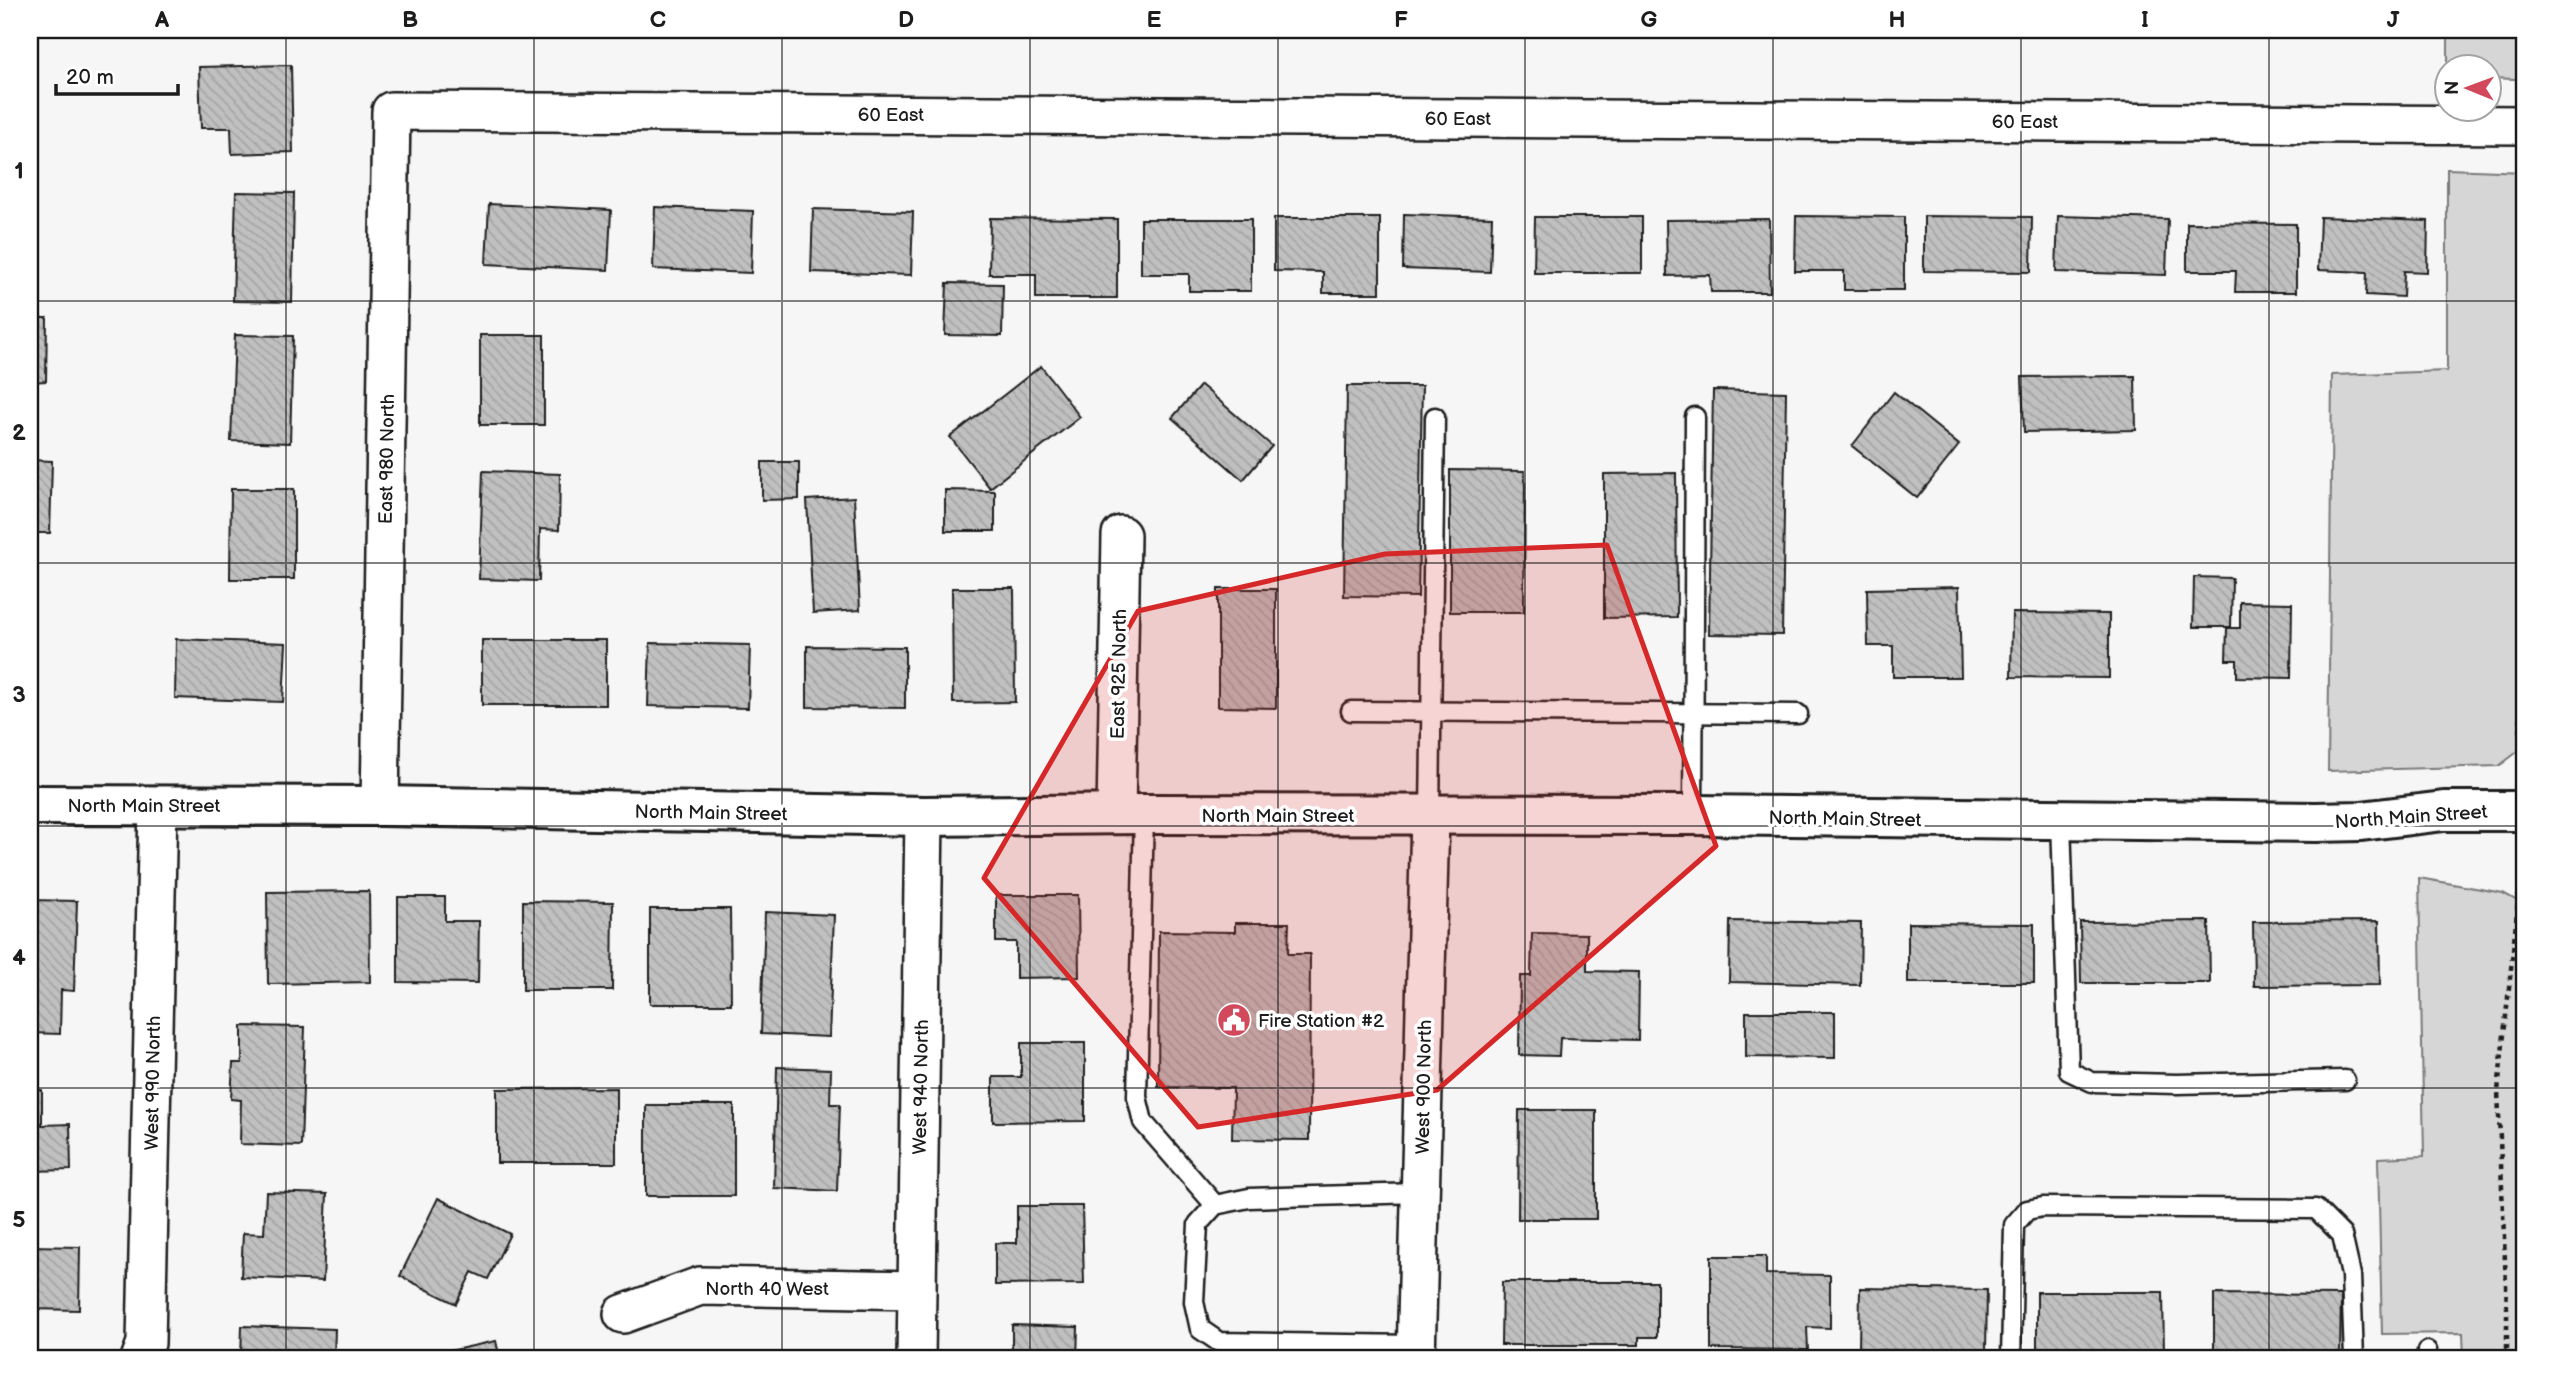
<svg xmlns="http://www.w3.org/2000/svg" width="2555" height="1389" font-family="'Balsamiq Sans',sans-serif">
<defs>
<pattern id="building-back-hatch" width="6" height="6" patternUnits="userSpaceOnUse" patternTransform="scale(1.75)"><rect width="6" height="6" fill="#c0c0c0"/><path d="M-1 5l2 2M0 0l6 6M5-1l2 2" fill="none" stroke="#a4a4a4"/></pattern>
</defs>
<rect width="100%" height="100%" fill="#f6f6f6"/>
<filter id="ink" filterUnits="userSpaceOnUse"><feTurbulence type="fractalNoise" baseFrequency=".0143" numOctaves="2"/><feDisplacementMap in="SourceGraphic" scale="14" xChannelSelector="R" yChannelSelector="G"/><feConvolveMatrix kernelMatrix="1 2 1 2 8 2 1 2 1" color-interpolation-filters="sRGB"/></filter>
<g filter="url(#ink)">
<g fill="#d6d6d6" stroke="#797979" stroke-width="2">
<polygon points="2448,30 2525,30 2525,74 2515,79 2489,78 2488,66 2448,66"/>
<polygon points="2447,169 2525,172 2525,746 2499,766 2328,771 2332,375 2447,371"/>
<polygon points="2419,878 2503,893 2525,905 2525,1359 2464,1359 2463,1333 2382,1334 2378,1158 2424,1156"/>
</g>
<g fill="url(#building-back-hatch)" stroke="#1c1c1c" stroke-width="2">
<polygon points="1271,30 1324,30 1324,32"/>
<rect x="2330" y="30" width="83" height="1"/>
<polygon points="291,65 293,152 232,154 231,128 201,128 199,67"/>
<polygon points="236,192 294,193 292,302 233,301"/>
<polygon points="489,204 611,210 608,270 486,264"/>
<polygon points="655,207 753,211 751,273 653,269"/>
<polygon points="813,209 913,212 911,275 811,272"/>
<polygon points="1404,214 1492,217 1490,272 1403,269"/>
<polygon points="1796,216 1904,217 1904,290 1844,290 1844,271 1795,271"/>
<polygon points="1924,216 2032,217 2031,272 1924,271"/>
<polygon points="2058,216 2168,219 2166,275 2056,272"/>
<polygon points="1535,217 1642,217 1642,273 1534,273"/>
<polygon points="2320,217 2428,221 2427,272 2404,271 2403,297 2366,295 2367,272 2318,270"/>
<polygon points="990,218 1117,219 1117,298 1036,298 1036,274 989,274"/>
<polygon points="1274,218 1380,218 1380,293 1323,293 1323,272 1274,271"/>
<polygon points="1141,219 1251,219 1251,291 1189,291 1189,274 1141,274"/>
<polygon points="1769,219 1770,292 1711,292 1710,275 1667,276 1666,220"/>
<polygon points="2187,223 2296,224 2296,292 2235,292 2236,271 2187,271"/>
<polygon points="947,283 1003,284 1002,336 945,335"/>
<polygon points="30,318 47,318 46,381 30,382"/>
<polygon points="235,335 293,336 290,443 231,441"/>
<rect x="480" y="335" width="64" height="90"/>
<polygon points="1041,366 1080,417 990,488 950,437"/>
<polygon points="2135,376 2136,430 2024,432 2022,377"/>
<polygon points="1201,385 1272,446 1243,480 1172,418"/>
<polygon points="1347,386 1422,386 1418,597 1344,596"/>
<polygon points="1713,390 1786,392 1782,635 1709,634"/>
<polygon points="1894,392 1959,445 1917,498 1852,446"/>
<polygon points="30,460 52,461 50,533 30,533"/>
<polygon points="762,462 799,462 799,499 762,500"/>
<polygon points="1450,470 1525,471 1524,612 1450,612"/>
<polygon points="483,471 560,474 559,530 540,529 539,581 479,579"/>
<polygon points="1676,473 1677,617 1604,618 1604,474"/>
<polygon points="231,489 294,489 294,579 230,579"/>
<polygon points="945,490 995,491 995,531 945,531"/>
<polygon points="854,497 860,610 813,613 807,500"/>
<polygon points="2194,577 2232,578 2231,627 2193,627"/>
<polygon points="1959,587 1961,677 1893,677 1893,646 1868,646 1867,589"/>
<polygon points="952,588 1014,588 1015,702 953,703"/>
<polygon points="1218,589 1276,589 1276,708 1218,707"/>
<polygon points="2240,602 2292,603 2291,678 2237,677 2237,660 2226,660 2227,628 2240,628"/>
<polygon points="2012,613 2109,614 2109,678 2011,677"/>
<polygon points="176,639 286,643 283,702 175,698"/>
<rect x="482" y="640" width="124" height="65"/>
<polygon points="650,643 750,645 748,708 648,706"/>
<polygon points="807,646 905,647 905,708 807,707"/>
<polygon points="369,891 370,982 268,984 267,892"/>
<polygon points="996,895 1078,895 1079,977 1016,978 1016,942 996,942"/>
<polygon points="398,897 445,897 445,921 479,921 478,983 398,982"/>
<polygon points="30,900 77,901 74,991 61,990 60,1034 30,1033"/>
<polygon points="523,901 613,902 612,990 523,990"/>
<polygon points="650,909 730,909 731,1004 650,1004"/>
<polygon points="765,912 834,915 829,1037 761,1034"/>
<polygon points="1730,921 1861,923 1860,985 1729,982"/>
<polygon points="2209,921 2210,983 2081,983 2080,922"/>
<polygon points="2379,921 2380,985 2254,986 2253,922"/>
<polygon points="1235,923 1289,923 1288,954 1310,954 1309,1140 1232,1139 1233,1088 1158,1087 1159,931 1235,932"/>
<polygon points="1908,923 2034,924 2034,983 1908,983"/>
<polygon points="1532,933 1587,934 1587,971 1639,972 1638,1040 1560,1038 1559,1056 1519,1055 1520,976 1531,976"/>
<polygon points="1746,1012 1835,1012 1835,1058 1746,1057"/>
<polygon points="242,1026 305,1027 301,1146 240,1144 241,1100 231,1099 233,1063 242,1063"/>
<polygon points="1021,1043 1085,1043 1085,1121 993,1122 993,1077 1021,1077"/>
<polygon points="777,1067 831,1069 830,1104 840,1104 837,1191 774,1188"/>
<polygon points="616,1088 616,1163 497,1163 497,1089"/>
<polygon points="30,1090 42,1090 42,1125 70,1124 71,1170 30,1171"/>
<rect x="646" y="1105" width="88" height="91"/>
<polygon points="1519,1110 1596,1110 1596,1219 1518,1219"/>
<polygon points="266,1192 327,1194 323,1281 241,1277 243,1233 264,1234"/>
<polygon points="438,1198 510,1234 488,1279 472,1272 456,1304 400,1276"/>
<polygon points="1017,1206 1082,1206 1084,1284 995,1285 995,1243 1017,1243"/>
<polygon points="30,1246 80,1247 79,1310 30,1309"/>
<polygon points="1711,1256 1766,1256 1766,1274 1830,1275 1830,1328 1807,1327 1808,1350 1711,1349"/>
<polygon points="1502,1282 1657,1282 1657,1337 1639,1337 1639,1345 1501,1345"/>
<polygon points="1860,1288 1987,1290 1986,1352 1859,1350"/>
<polygon points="2037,1292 2163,1292 2164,1354 2037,1354"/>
<polygon points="2214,1294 2341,1295 2340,1356 2214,1356"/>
<polygon points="1012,1325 1078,1327 1077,1359 1012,1359"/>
<polygon points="242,1326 335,1329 334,1359 241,1359"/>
<polygon points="496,1341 500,1359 423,1359 422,1357"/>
</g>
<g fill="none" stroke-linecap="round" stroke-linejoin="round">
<g stroke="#1c1c1c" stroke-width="23">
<g id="lane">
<polyline points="1351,711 1798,714"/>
<polyline points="1144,814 1137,1097 1143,1122 1215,1205"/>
<polyline points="1693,815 1695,417"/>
<polyline points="1430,816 1435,417"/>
<polyline points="2061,820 2069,1071 2092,1082 2177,1084 2345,1080"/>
<polyline points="1416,1345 1219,1342 1200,1329 1194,1302 1198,1224 1215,1205 1249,1198 1420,1193"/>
<polyline points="2011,1359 2014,1225 2027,1210 2043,1207 2316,1209 2342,1235 2351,1275 2354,1359"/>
<polyline points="2427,1359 2427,1351"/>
</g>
</g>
<g stroke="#1c1c1c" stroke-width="42">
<g id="street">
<polyline points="380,806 391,111 2525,125"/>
<polyline points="1116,814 1121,535"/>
<polyline points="623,1314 700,1286 917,1290"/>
<polyline points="140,1359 146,1343 158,806"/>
<polyline points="916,1359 924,816"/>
<polyline points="1416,1359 1430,816"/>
</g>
</g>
<g stroke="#1c1c1c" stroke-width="44">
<polyline id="secondary" points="30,805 380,806 924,816 1144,814 1693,815 2316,822 2361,821 2444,811 2525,811"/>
</g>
<g stroke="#1c1c1c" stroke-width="4.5" stroke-dasharray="5 5" stroke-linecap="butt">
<polyline points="2525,387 2520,757 2525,755"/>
<polyline points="2507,1359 2507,1310 2498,1091 2520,884 2525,885"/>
</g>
<use href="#lane" stroke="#fff" stroke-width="18"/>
<use href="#street" stroke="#fff" stroke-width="37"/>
<use href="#secondary" stroke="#fff" stroke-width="38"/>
</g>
</g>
<path fill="#d62828" fill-opacity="0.2" stroke="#d62828" stroke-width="5" stroke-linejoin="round" d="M1607,545L1716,846L1437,1090L1198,1127L984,878L1138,611L1385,554Z"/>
<path fill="none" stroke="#1c1c1c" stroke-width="2" stroke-opacity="0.55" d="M286,30V1359M534,30V1359M782,30V1359M1030,30V1359M1278,30V1359M1525,30V1359M1773,30V1359M2021,30V1359M2269,30V1359M30,301H2525M30,563H2525M30,826H2525M30,1088H2525"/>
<defs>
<g id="civic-disc" transform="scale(1.75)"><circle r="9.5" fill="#d1495b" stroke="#fff"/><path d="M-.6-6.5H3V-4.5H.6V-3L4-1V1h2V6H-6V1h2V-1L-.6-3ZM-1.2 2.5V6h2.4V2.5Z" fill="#fff"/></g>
</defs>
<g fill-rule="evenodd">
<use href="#civic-disc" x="1234" y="1020"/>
</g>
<g text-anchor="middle" stroke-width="7" stroke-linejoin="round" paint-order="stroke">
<g font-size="19" fill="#1c1c1c" stroke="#fff">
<text x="891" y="121">60 East</text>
<text x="1458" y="125">60 East</text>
<text x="2025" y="128">60 East</text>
<text transform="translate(386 459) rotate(-89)" y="7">East 980 North</text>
<text transform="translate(1118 674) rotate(-89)" y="7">East 925 North</text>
<text x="144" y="812">North Main Street</text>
<text transform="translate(711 812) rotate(1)" y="7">North Main Street</text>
<text x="1278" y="822">North Main Street</text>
<text transform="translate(2411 816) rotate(-4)" y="7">North Main Street</text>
<text transform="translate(1845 818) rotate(1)" y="7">North Main Street</text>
<text transform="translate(152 1083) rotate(-89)" y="7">West 990 North</text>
<text transform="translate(920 1087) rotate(-89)" y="7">West 940 North</text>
<text transform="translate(1423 1087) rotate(-89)" y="7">West 900 North</text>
<text x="767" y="1295">North 40 West</text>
</g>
<g font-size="19" fill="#1c1c1c" stroke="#fff" text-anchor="start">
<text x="1258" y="1027">Fire Station #2</text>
</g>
</g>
<rect width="2555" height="1389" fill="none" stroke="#fff" stroke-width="77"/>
<g transform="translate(2468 88) rotate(271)"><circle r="33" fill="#ffffff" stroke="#a4a4a4" stroke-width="2"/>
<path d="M0-5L12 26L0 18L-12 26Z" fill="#d1495b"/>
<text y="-10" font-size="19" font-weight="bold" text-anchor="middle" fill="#1c1c1c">N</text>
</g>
<path d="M56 84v10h122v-10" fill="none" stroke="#1c1c1c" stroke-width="3.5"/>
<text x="66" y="84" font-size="21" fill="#1c1c1c" stroke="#ffffff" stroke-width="5" paint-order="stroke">20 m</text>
<rect x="38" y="38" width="2478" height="1312" fill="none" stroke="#1c1c1c" stroke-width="2.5"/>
<g font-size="23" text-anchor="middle" font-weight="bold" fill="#1c1c1c">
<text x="162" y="27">A</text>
<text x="410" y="27">B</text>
<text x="658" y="27">C</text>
<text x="906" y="27">D</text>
<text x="1154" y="27">E</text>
<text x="1401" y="27">F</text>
<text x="1649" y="27">G</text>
<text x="1897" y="27">H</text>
<text x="2145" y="27">I</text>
<text x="2393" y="27">J</text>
<text x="19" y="178">1</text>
<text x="19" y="440">2</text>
<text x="19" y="702">3</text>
<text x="19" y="965">4</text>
<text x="19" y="1227">5</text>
</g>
</svg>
